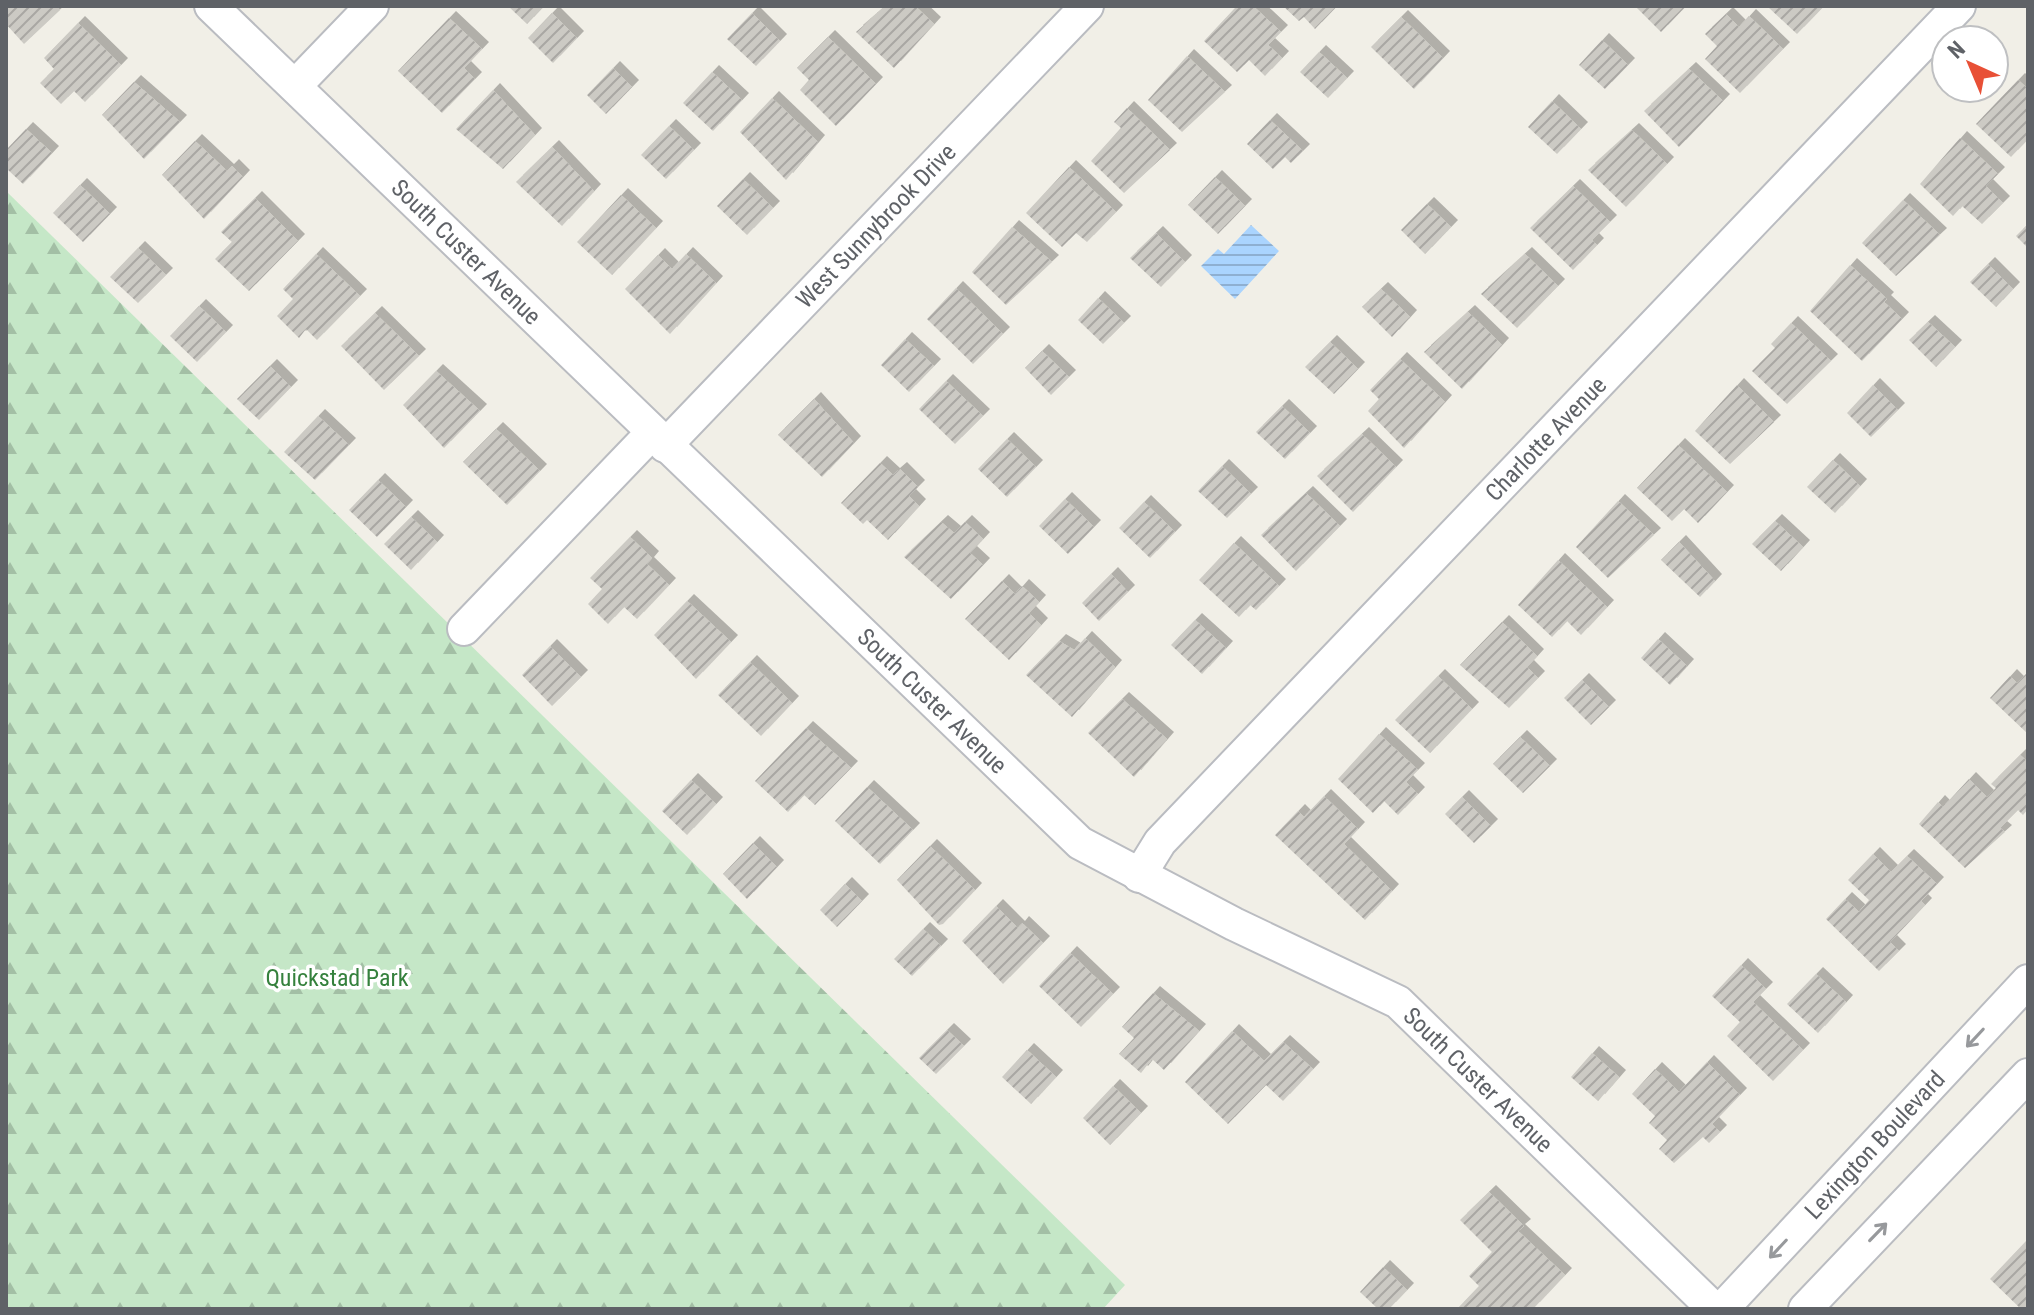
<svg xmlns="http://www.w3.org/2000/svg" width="2034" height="1315" font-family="'Roboto Condensed',sans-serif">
<defs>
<pattern id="forest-firs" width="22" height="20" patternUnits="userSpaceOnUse" patternTransform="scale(2)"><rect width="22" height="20" fill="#c5e7c7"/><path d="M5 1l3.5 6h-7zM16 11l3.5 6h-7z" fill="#a3bfa5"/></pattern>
<pattern id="water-rules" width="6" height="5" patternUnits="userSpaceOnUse" patternTransform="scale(2)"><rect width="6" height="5" fill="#aad4fe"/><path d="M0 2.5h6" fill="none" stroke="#8eafd1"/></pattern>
<pattern id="building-hatch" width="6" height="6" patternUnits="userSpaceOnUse" patternTransform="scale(2)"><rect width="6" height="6" fill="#cccac4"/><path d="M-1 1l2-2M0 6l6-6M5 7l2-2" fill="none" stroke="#a9a7a3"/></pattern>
<filter id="shadow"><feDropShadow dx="7" dy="-7" stdDeviation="0" flood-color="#0004"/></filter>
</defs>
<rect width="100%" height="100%" fill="#f1efe7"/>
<polygon fill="url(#forest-firs)" points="6,191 1125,1285 1103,1309 6,1309"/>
<polygon fill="url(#water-rules)" points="1251,225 1279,251 1235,299 1201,266 1218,249 1224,254"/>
<g fill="url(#building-hatch)" filter="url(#shadow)">
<polygon points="6,6 56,6 60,10 24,44 6,24"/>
<polygon points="508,6 544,6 527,24"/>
<polygon points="886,6 915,6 934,24 894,68 856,32"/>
<polygon points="1232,6 1253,6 1281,32 1268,45 1282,58 1265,76 1249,60 1237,72 1204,41 1235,8"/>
<polygon points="1283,6 1337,6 1315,29 1304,17 1299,21"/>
<polygon points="1635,6 1686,6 1661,32"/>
<polygon points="1767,6 1824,6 1797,34"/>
<polygon points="552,13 577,38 553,63 528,38"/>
<polygon points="752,13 780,41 756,66 727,39"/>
<polygon points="1726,14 1739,27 1749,16 1783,49 1740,93 1705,59 1717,46 1705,34"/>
<polygon points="1401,17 1443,58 1414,89 1371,47"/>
<polygon points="449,18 482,49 464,68 475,79 442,113 398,71"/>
<polygon points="78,23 121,65 85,102 74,91 61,104 40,83 54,69 44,58"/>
<polygon points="828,37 876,84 836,126 800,90 809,80 797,68"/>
<polygon points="1602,40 1628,65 1605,89 1579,65"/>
<polygon points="1319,52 1347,78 1328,98 1300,72"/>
<polygon points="1187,56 1225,92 1182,132 1148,100"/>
<polygon points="613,68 632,87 606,114 587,95"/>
<polygon points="1689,69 1723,101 1679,147 1644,111"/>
<polygon points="712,72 742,100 713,131 683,103"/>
<polygon points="2018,80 2028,89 2028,139 2011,157 1976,124"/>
<polygon points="134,82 180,122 144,159 102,115"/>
<polygon points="493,90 535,135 503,169 456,129"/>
<polygon points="772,98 818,142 786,180 740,132"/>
<polygon points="1552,101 1581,129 1557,154 1528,127"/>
<polygon points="1127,108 1170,150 1124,193 1091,161 1121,128 1114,122"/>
<polygon points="1270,120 1303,151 1291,163 1285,157 1273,169 1247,144"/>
<polygon points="669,126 694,150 666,179 641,155"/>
<polygon points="26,129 52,153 23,184 6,168 6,150"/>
<polygon points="1632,130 1667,164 1626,207 1588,170"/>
<polygon points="1960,138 1998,174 1986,186 2003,203 1982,224 1962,206 1953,216 1920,184"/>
<polygon points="195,141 227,171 232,166 243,177 204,219 162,175"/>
<polygon points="552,147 594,191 562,226 516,182"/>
<polygon points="1069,167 1116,212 1087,242 1076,233 1062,247 1026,213"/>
<polygon points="1215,177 1245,206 1218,234 1188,205"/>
<polygon points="743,179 773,208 747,235 717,206"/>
<polygon points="80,185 110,214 83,242 53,213"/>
<polygon points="1573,186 1610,222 1592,240 1597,245 1573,270 1530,228"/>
<polygon points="621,195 656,228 612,275 577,242"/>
<polygon points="255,198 298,241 249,291 215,259 232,242 221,232"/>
<polygon points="1903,200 1940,235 1896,276 1862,243"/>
<polygon points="1427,204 1451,227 1425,254 1401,230"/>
<polygon points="2028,224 2028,248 2016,236"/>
<polygon points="1012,227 1052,262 1006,305 972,272"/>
<polygon points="1156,233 1185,262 1161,287 1130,258"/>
<polygon points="138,248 166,275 138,303 110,277"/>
<polygon points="316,254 360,296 317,340 306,329 299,338 277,316 293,299 283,289"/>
<polygon points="686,254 716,283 670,334 625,289 658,255 672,269"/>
<polygon points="1525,254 1558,286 1517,328 1481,294"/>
<polygon points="1988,264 2013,289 1996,307 1970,282"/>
<polygon points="1850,265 1887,299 1884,302 1902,319 1862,361 1810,311"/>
<polygon points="956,288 1003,334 973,364 927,319"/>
<polygon points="1381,289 1410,317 1392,337 1362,307"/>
<polygon points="1098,298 1124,323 1103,344 1078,320"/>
<polygon points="199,306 226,332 197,362 170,336"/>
<polygon points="1468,312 1502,345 1462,389 1424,352"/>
<polygon points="375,313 419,356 384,390 341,346"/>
<polygon points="1928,322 1955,347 1936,367 1909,340"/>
<polygon points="1791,323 1831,361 1787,404 1752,371 1775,348 1771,344"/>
<polygon points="905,339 934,366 909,392 881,365"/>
<polygon points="1330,342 1358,369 1334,394 1305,367"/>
<polygon points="1042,351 1069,377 1051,395 1025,368"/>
<polygon points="1400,359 1445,402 1404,448 1368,411 1379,399 1370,390"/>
<polygon points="270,366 291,387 259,420 237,399"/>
<polygon points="436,371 480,411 444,448 403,405"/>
<polygon points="946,381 983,416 955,444 919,409"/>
<polygon points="1737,385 1774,422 1730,464 1695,431"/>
<polygon points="1873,385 1898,410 1871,437 1847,413"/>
<polygon points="814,399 854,443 822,477 778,435"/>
<polygon points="1282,406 1310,433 1285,459 1256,432"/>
<polygon points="318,416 349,445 315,480 284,452"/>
<polygon points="496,429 540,471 507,505 463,462"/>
<polygon points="1362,434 1396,467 1353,512 1317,476"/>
<polygon points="1007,439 1036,467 1007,497 978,469"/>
<polygon points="1678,445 1727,492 1698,523 1684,509 1672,521 1637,488"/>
<polygon points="1833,460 1860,486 1835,513 1807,487"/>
<polygon points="880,463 893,475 900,469 918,487 909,496 919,506 888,540 867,520 863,524 841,503"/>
<polygon points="1222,466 1251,494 1227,518 1198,491"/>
<polygon points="378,480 406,507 377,537 349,510"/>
<polygon points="1306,493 1340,526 1296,571 1261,535"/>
<polygon points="1065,499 1094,527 1068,554 1039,526"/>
<polygon points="1618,501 1654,535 1608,578 1576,547"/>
<polygon points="1144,502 1175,532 1150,558 1119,528"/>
<polygon points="411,517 437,542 411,570 384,544"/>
<polygon points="1775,521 1803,547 1781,571 1752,544"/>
<polygon points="941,522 954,533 965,522 983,539 970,553 983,565 951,599 904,557"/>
<polygon points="630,537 652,558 647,564 669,585 637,619 624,607 608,624 588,604 602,589 590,578"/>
<polygon points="1679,542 1715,581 1700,597 1661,560"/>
<polygon points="1234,543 1279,586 1256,610 1250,605 1239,617 1199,580"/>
<polygon points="1558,560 1607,607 1581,635 1567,621 1552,637 1518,605"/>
<polygon points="1111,574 1128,592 1099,621 1082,603"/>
<polygon points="1002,581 1015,594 1022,586 1039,602 1029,613 1041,625 1009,660 965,619"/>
<polygon points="687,601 731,642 696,679 654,635"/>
<polygon points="1195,620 1226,648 1202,674 1171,645"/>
<polygon points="1502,622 1537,656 1527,667 1538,678 1509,708 1460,665"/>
<polygon points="1085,638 1115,667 1072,717 1026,675 1059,641 1074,650"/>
<polygon points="1658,639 1687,666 1670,685 1641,658"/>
<polygon points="550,646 581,677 552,706 522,675"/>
<polygon points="750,662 792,703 761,736 718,695"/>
<polygon points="2028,672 2028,734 1990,698 2010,676 2017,683"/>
<polygon points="1438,676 1472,709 1430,753 1395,720"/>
<polygon points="1582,680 1609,707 1591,725 1564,698"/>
<polygon points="1122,699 1167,739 1134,777 1088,733"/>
<polygon points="806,728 851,768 815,805 804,795 788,812 755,781"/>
<polygon points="1379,734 1418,770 1406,782 1418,794 1398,815 1384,801 1373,813 1338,779"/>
<polygon points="1520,737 1550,766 1523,793 1493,764"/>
<polygon points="2020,755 2028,762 2028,809 2023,815 2018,810 2000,828 2005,832 1965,868 1919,824 1938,802 1943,807 1969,779 1987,797 1996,788 1991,784"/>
<polygon points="691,780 716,804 687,835 662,811"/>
<polygon points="867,787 913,830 880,864 835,821"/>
<polygon points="1324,796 1358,829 1344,844 1392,891 1365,920 1275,835 1298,811 1304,817"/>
<polygon points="1462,797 1491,826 1474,843 1445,814"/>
<polygon points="753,843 777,867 747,899 723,874"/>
<polygon points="930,846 975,890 943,924 939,925 897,880"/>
<polygon points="1873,854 1891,872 1907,856 1937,884 1921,901 1925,905 1890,942 1899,951 1879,971 1826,919 1845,899 1859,912 1869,900 1848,880"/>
<polygon points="845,884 862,901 837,927 820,910"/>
<polygon points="996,906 1018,928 1022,923 1043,943 1003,984 962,941"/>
<polygon points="923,929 941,946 912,976 894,959"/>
<polygon points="1070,953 1113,994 1081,1027 1039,986"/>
<polygon points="1741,965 1766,989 1753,1002 1803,1050 1773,1081 1727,1036 1740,1022 1712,996"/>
<polygon points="1816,974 1846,1002 1818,1033 1787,1004"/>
<polygon points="1153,993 1199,1031 1164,1070 1152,1059 1141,1073 1119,1054 1134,1038 1122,1027"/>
<polygon points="947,1030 964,1046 936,1074 919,1058"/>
<polygon points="1232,1031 1264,1061 1283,1042 1313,1069 1283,1101 1266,1085 1228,1124 1185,1082"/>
<polygon points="1027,1050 1056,1077 1031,1104 1002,1077"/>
<polygon points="1592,1053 1619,1077 1598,1101 1571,1077"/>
<polygon points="1707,1062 1740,1095 1712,1124 1720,1132 1709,1143 1703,1137 1674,1163 1659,1149 1667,1140 1649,1123 1655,1116 1632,1094 1655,1069 1679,1092"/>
<polygon points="1113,1086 1141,1113 1110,1145 1083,1118"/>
<polygon points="1489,1192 1524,1226 1518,1231 1565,1275 1533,1309 1457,1309 1479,1286 1469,1276 1492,1252 1460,1220"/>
<polygon points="2028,1239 2028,1309 2021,1309 1990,1279"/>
<polygon points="1383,1267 1407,1290 1389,1309 1378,1309 1360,1292"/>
</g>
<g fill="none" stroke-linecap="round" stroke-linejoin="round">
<g stroke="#babcc1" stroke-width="36">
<g id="minor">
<polyline points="211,6 1080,843 1234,924 1398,1002 1714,1309"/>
<polyline points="295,86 372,6"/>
<polyline points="665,446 1087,6"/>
<polyline points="464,629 652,433"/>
<polyline points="1139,876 1160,842 1959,6"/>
<polyline points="1722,1309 2028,981"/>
<polyline points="1805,1309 2028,1075"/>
</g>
</g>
<use href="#minor" stroke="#fff" stroke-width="32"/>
</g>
<defs><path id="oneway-shaft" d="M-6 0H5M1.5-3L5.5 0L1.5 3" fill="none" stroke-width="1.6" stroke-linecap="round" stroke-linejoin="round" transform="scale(2)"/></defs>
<g stroke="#97999c">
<use href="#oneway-shaft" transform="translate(1975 1038) rotate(133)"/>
<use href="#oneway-shaft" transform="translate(1878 1232) rotate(-46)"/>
<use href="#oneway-shaft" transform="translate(1778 1249) rotate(133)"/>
</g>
<g text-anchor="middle" stroke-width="7" stroke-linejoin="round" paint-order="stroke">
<g font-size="24" fill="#5f6267" stroke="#fff">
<text transform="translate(876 226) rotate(-46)" y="8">West Sunnybrook Drive</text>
<text transform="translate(466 252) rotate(44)" y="8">South Custer Avenue</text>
<text transform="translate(1546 439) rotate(-46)" y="8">Charlotte Avenue</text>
<text transform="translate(932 701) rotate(44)" y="8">South Custer Avenue</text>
<text transform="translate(1478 1080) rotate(44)" y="8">South Custer Avenue</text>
<text transform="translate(1875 1145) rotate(-47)" y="8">Lexington Boulevard</text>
</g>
<g font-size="24" fill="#35813d" stroke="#fff">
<text x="337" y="986">Quickstad Park</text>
</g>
</g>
<rect width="2034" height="1315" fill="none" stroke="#5f6267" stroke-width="16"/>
<g transform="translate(1970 64) rotate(316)"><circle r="38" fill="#ffffff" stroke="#bfc0c2" stroke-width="2"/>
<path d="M0-6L14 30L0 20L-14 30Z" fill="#e85036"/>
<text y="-12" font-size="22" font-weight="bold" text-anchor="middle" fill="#5f6267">N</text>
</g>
</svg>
